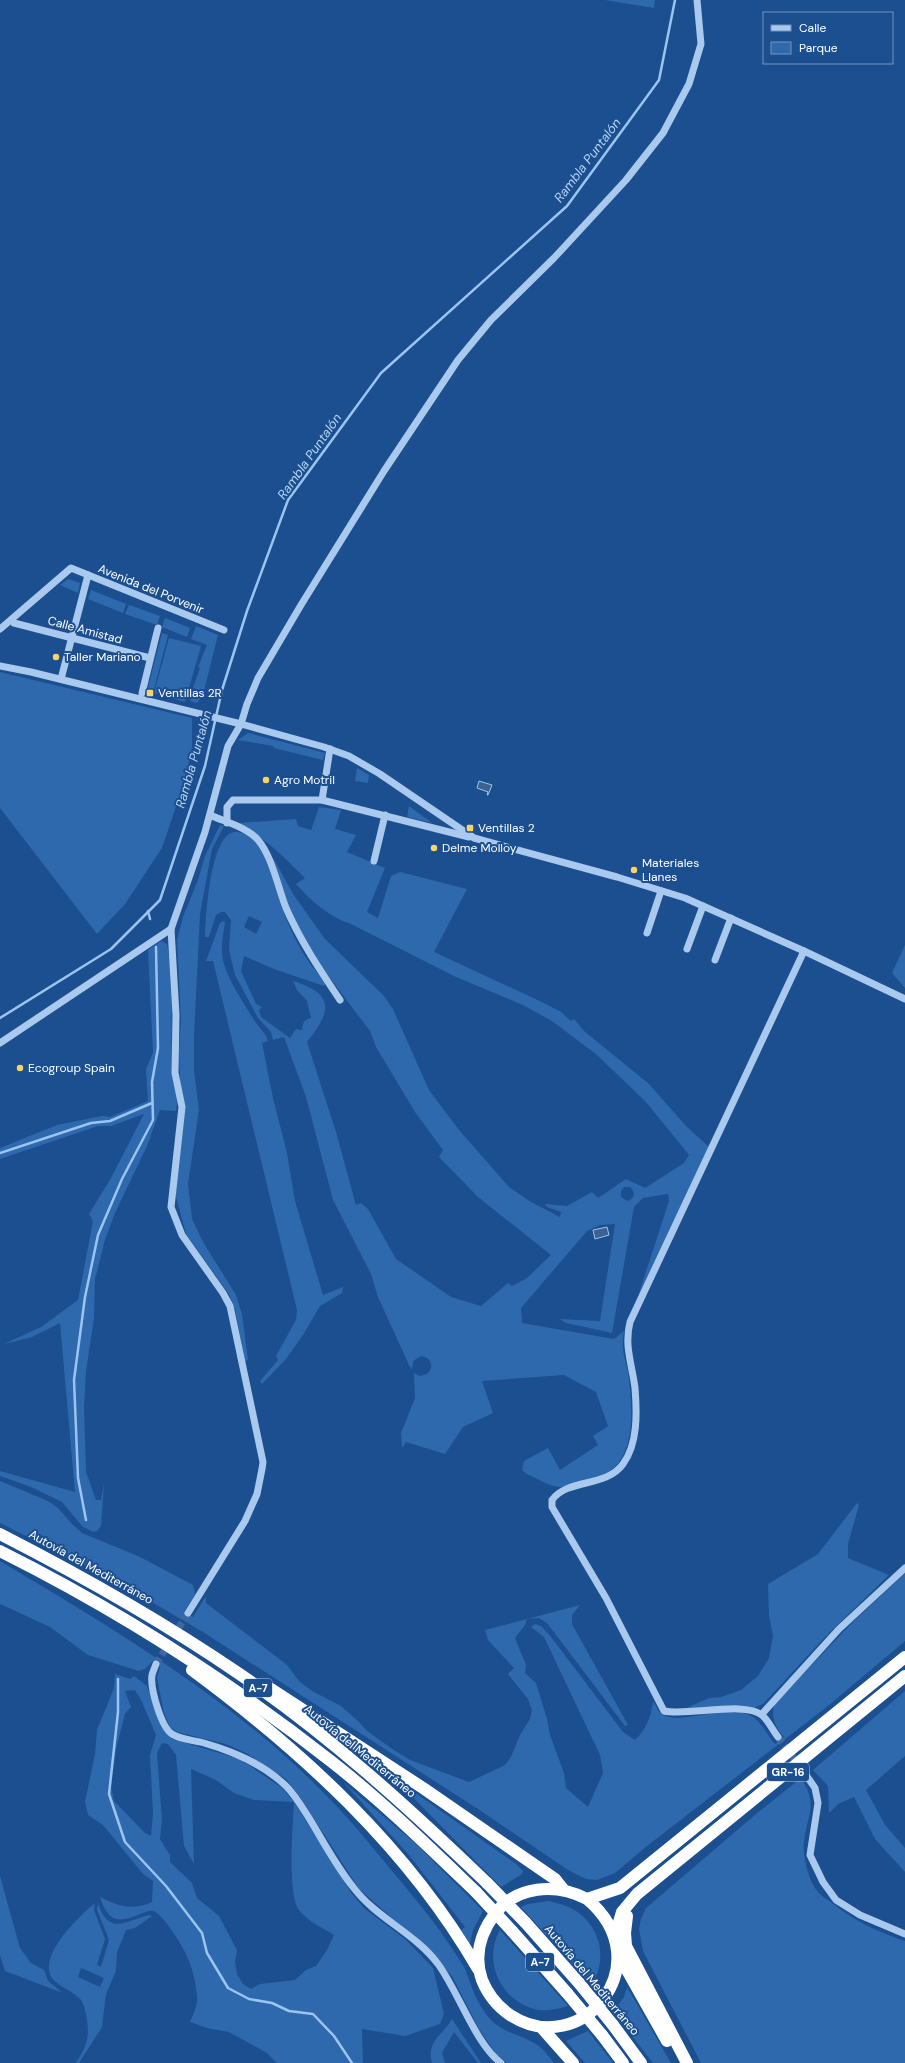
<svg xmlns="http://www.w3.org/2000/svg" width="905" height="2063" font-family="'DM Sans',sans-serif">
<rect width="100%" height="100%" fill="#1b4f8f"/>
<g fill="#2e69ad" fill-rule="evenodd">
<polygon points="605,0 655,0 654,8"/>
<polygon points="68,579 80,583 78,593 60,585"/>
<polygon points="91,590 126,604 123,613 88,599"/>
<polygon points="129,605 160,616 157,625 125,614"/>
<polygon points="165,618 190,628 187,637 162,627"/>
<polygon points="196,626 218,635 203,695 197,703 190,701 191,695 194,696 195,688 193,688 200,668 198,667 207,645 191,639"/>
<polygon points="162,633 168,635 153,693 147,691"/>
<polygon points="169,638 201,646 185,702 154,693"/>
<polygon points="0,672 192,718 192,747 185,780 162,848 125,904 97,934 0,808"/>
<polygon points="248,733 325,753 323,760 274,748 273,746 238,740"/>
<polygon points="357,768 369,775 368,783 355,781"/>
<polygon points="409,806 432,823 407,817"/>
<path d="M319,807L341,810L335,829L356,835L347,852L385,868L367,912L378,918L391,876L400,872L467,889L434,952L544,1003L561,1012L571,1021L574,1019L584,1031L649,1084L686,1126L709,1147L657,1261L638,1296L669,1201L668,1194L643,1198L634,1207L612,1333L566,1323L560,1319L600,1321L615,1224L600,1225L587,1231L521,1308L522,1323L614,1339L624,1331C620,1354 627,1359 629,1379C633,1415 637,1470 591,1479C581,1480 571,1487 561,1487C550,1487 536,1478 527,1474L522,1470L524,1461L548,1448L560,1470L598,1445L593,1436L608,1426L596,1392L564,1375L482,1381L493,1413L463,1427L445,1454L406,1442L402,1448L401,1433L415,1398L414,1373L420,1376L427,1374C435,1367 431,1357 421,1356L413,1361L412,1370L409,1365L378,1297L371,1274L333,1200L306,1097L284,1037L273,1040L271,1032L258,1018L235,975L229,950L231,920L225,912H221L216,915L209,937H205C206,916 210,828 238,832C245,833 252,838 256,843C269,859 273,883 280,902C287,923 298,947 311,965C316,971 321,977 325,984L324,986L274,969L244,956L241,971L256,1004L262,1007L259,1010L261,1017L290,1038L296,1029L302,1030C303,1022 304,1020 311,1018L307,1001L297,990L293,981C336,994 331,1012 307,1042L336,1132L356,1205L361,1203L368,1209L396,1259L451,1297L481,1306L508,1283L512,1286L527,1278L551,1255L478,1197L439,1157L443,1150L415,1112L376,1047L370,1031L317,961L293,919L269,853L275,861L293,894L325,939L384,996L393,1009L429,1090L459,1130L509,1187L531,1202L560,1217L561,1212L547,1207L545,1204L567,1206L592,1192L598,1198L626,1179L645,1188L684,1163L689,1155L646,1102L597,1055L552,1021L523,1005L456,977L351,924C329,917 311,901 296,884L305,878C285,858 265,838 240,825V823L296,819L298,826L311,830ZM249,916L262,922L256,934L244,927ZM624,1187H630C636,1192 635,1199 627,1201L621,1197V1191Z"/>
<polygon points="220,825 224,826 212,849 200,914 194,1036 194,1071 199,1110 188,1184 192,1219 203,1242 236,1295 242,1314 248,1359 245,1362 235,1309 229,1294 186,1234 175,1193 185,1110 180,1081 179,1051 181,1019 177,940 183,917 198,880 205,856"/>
<path d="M223,921L225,922C224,932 221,943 222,953C223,972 241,999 251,1015C256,1025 264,1030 268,1041L262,1043L273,1098L287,1153L295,1201L323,1295L343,1287L342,1293L320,1306L303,1335L286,1359L262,1384L260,1381L278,1360L276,1356L296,1320L297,1310L213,961H206L220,923Z"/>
<path d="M161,941L167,944C175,983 170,1025 172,1066C173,1079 179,1098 176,1111L160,1110L147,1146L115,1213L105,1240L95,1279L94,1318L86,1371L84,1407L86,1472L96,1500H101L104,1483L101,1526L97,1531L93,1532L82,1526L62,1502L31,1487L0,1476V1471L75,1492L60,1323L32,1337L4,1344L41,1327L78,1300L93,1221L89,1214L111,1178L144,1114L111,1126H98L0,1159V1148L57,1125L102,1116L110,1117L148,1101L146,1069L153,1053L148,950Z"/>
<polygon points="905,945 905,988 892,973"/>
<path d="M0,1481L48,1501L57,1507L73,1525L82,1533L140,1557L193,1585L195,1594L184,1612L193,1617L206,1596V1603L287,1665L299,1681L312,1691L341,1706L358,1721L367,1731L391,1748L410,1760L469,1782L505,1765L511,1757L520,1735L530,1719L532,1710L528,1699L508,1674L514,1668L488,1640L485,1630L580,1605L572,1615V1624L628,1725L625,1726L547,1623L539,1618L527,1619L525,1625L515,1638L526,1665L525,1673L536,1683L547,1719L550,1735L564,1773L566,1788L588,1807L603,1773L600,1755L544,1637L531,1627L535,1624L541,1626L551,1637L623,1732L635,1740C647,1729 651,1716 653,1701C656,1705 658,1712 662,1714C682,1727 724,1702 751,1716C761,1721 767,1735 775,1744L784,1737C775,1726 771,1719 774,1704L852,1623L905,1573V1641L828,1706L647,1846L615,1873L597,1880L586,1879L568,1870L481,1811L203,1632L114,1580L0,1523Z"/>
<polygon points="857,1503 859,1505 848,1544 848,1558 889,1575 826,1636 763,1704 753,1708 723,1706 684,1709 709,1698 721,1697 741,1690 758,1676 769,1658 773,1636 769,1616 768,1584 818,1554"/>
<path d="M0,1561C132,1640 263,1717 364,1837C398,1879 436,1920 464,1967C467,1972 468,1979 471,1985C475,1997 483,2012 492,2021C504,2033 522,2035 536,2044C543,2048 549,2057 554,2063H507L496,2054L479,2029L452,1976L415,1938L359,1889L300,1797L286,1779L246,1753L226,1744L177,1732L170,1727L164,1713L157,1678L160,1667L153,1661L145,1669L139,1671L88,1655L50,1627L0,1604Z"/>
<path d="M115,1674L130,1679L134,1676L147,1686L162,1728L172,1739L240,1759L282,1788L294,1802L352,1894L365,1909L405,1939L433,1968L444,2014L440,2024L405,2036L362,2029L363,2063H277L267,2053L229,2032L207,2028L190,2022C194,2013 198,2005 197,1996C196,1982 192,1967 186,1954C182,1945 162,1913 153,1911C148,1910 143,1913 138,1915C115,1924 108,1920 100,1897C118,1906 133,1911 152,1902L153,1881L143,1874L103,1825L88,1815L85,1802L95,1754L97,1730L114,1688ZM135,1690L141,1700L156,1735L150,1755L153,1814L151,1836L145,1833L114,1801L111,1787L116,1749L125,1714L131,1707L125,1691ZM162,1743L168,1744L176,1755L184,1846L194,1864L191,1769L216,1780L234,1793L254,1800L294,1802C293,1824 287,1894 299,1910C307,1921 323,1928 334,1935L327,1950L316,1966L306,1970L295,1980L260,1984L251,1989L243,1984L237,1974L235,1962L237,1950L219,1916L197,1898L192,1883L170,1862V1855L160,1839L162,1820L157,1753Z"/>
<polygon points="905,1691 905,1756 866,1790 885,1825 905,1848 905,1872 875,1839 854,1797 838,1804 829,1813 828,1786 813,1770"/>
<polygon points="393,1777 516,1864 523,1871 522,1874 501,1887"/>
<path d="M801,1778C819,1806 807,1814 804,1842C802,1855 809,1882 818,1892C821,1896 828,1900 832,1903C856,1922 876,1931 905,1941V2063H701L643,1951L639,1929L641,1919L646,1908L756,1814Z"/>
<polygon points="343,1782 415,1843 483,1911 473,1930 470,1944 461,1930 465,1927 409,1855"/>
<polygon points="0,1876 20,1948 31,1963 44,1970 48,1981 63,1993 5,1971 0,1955"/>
<path d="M549,1901C560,1904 572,1907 580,1914C602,1931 607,1963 591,1985L521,1907L528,1904Z"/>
<path d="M95,1903L94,1910L105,1939L97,1965L101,1967L109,1940L97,1910L98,1903C108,1936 126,1921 149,1915L152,1916L135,1928L126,1930L117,1952L116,1971L106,1994L102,2027L79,2063H76C88,2044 90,2036 86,2014C84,2008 84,2002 79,1998C71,1990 59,1987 52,1978C37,1956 80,1915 95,1903ZM81,1968L104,1978L100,1987L78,1977Z"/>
<path d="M500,1930L568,2006C558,2009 544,2012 534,2009C501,2000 482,1961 500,1930Z"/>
<polygon points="627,1987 671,2063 653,2063 613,2012 624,1997"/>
<path d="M452,2019L481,2063H478L454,2032L442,2053L445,2063H432C426,2041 442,2036 452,2019Z"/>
<polygon points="588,2031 613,2063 585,2063 566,2041"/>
</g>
<g fill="#3c6290" stroke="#9cc4f0">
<polygon points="479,781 492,785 488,795 487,795 488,792 477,788"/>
<polygon points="607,1227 609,1235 595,1239 593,1230"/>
</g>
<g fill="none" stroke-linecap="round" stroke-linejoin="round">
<g stroke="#9cc4f0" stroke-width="2.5">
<polyline points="148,911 150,919"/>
<polyline points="0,1018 111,949 160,900 205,766 222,690 247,611 288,500 381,373 567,206 659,80 675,0"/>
<polyline points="0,1153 91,1123 110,1121 152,1103"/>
<polyline points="86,1520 78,1478 74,1380 85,1297 98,1235 122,1179 153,1120 152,1082 158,1048 156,947"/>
<polyline points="118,1679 118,1712 109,1794 125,1842 166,1886 202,1933 207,1953 228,1988 249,1999 272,2003 289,2011 313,2014 334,2036 352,2063"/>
</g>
<g stroke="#3d69a0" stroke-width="7" stroke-dasharray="7 3.5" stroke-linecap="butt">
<polyline points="156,1664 188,1613"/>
<polyline points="778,1737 806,1775"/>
</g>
<g stroke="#a9c9ee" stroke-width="7">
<polyline points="14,623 150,658"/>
<polyline points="0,629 71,568 224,630"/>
<polyline points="0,666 31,672 241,724 324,747 349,756 380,774 474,838 617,877 685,898 804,951 905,999"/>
<polyline points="61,679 88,575"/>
<polyline points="142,693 158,628"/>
<polyline points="322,800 330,749"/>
<path d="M210,815C225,822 247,827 258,840C272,856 278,888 286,908C301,942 320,970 340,1000"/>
<polyline points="227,823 227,807 233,800 322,800 469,837"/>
<polyline points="374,861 385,815"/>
<polyline points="647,933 661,891"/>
<polyline points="687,949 703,906"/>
<polyline points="715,960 731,918"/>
<polyline points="0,1043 171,929"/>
<polyline points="188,1613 245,1521 257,1494 262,1469 263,1462 230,1306 223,1293 182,1235 171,1207 182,1107 175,1073 176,1015 171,929 205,832 228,746 241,724 247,704 258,678 301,605 384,471 458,360 491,320 554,258 626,180 663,133 689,84 701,44 697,0"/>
<path d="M156,1664C155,1667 153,1671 152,1675C150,1688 161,1727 172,1734C181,1740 194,1740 204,1743C235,1752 263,1764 286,1786C295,1795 302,1807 309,1818C323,1841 336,1866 353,1887C376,1918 415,1933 438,1964C458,1991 476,2045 501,2063"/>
<polyline points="762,1714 839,1629 905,1568"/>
<path d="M778,1737C773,1731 768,1720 762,1715C745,1701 688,1716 664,1711L606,1598L552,1507V1500C568,1478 606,1488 623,1464C638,1444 637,1412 635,1388C632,1364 624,1346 630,1322L804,951"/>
<polyline points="806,1775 815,1788 818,1803 810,1855 823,1882 836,1900 860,1915 905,1934"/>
</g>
<g stroke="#fff" stroke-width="12">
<path d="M0,1534C82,1576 162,1621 238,1673C328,1734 409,1808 487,1883"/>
<path d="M0,1551C118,1610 228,1680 332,1762C383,1802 429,1847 476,1892"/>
<path d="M192,1670C303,1752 408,1848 478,1969"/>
<polyline points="271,1689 423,1788 555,1879 563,1889"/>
<path d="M587,1899C663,1963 581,2062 510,2015C497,2006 488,1995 482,1980C474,1957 480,1934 494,1915C516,1885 556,1883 587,1899L620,1888L905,1657"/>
<polyline points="627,1916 625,1933 626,1946 687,2063"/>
<polyline points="525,1922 579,1983"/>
<polyline points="512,1931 567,1993"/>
<polyline points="615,1936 622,1912 637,1894 905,1676"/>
<polyline points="618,1954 667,2041"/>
<polyline points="613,2025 641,2063"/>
<polyline points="541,2027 573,2063"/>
<polyline points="602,2035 623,2063"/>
</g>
<g stroke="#fff" stroke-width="12">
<polyline points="487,1883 525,1922"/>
<polyline points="476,1892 512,1931"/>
<polyline points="579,1983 613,2025"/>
<polyline points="567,1993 602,2035"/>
</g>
</g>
<g fill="#ffd166" stroke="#1b4f8f" stroke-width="1.5">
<circle cx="56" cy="657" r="4"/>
<rect x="146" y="689" width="8" height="8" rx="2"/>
<circle cx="266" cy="780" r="4"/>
<rect x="466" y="824" width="8" height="8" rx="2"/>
<circle cx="434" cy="848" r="4"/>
<circle cx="634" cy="870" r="4"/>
<circle cx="20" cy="1068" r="4"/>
</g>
<g text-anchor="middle" stroke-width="4" stroke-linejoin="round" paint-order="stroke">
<g fill="#1b4f8f" stroke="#bbcadd" stroke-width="1">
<rect x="244" y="1679" width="28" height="18" rx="3"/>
<rect x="767" y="1763" width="42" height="18" rx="3"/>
<rect x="526" y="1953" width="28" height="18" rx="3"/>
</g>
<g font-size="11" font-weight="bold" fill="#fff">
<text x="258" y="1692">A-7</text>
<text x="788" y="1776">GR-16</text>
<text x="540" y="1966">A-7</text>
</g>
<g font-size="12" fill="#fff" stroke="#1b4f8f">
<text transform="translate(151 589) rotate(22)" y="4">Avenida del Porvenir</text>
<text transform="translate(85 630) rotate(15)" y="4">Calle Amistad</text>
<text transform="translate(91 1567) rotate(29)" y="4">Autovía del Mediterráneo</text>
<text transform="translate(360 1751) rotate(39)" y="4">Autovía del Mediterráneo</text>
<text transform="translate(592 1980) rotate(50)" y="4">Autovía del Mediterráneo</text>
</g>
<g font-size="12" fill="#fff" stroke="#1b4f8f" text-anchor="start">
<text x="64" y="661">Taller Mariano</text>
<text x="158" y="697">Ventillas 2R</text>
<text x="274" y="784">Agro Motril</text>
<text x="478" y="832">Ventillas 2</text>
<text x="442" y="852">Delme Molloy</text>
<text x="642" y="867">Materiales<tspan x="642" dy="14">Llanes</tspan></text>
<text x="28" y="1072">Ecogroup Spain</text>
</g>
<g font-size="13" font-style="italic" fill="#b5d3f5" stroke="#1b4f8f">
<text transform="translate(587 160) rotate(-53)" y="5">Rambla Puntalón</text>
<text transform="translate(309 456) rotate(-55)" y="5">Rambla Puntalón</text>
<text transform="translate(193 759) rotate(-74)" y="5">Rambla Puntalón</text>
</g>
</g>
<rect x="763" y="12" width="130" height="52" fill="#1b4f8f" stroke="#7695bc"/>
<rect x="771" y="25" width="20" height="6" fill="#a9c9ee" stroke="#7695bc"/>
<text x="799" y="32" font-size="12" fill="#ffffff">Calle</text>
<rect x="771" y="42" width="20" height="12" fill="#2e69ad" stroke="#7695bc"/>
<text x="799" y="52" font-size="12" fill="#ffffff">Parque</text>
</svg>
